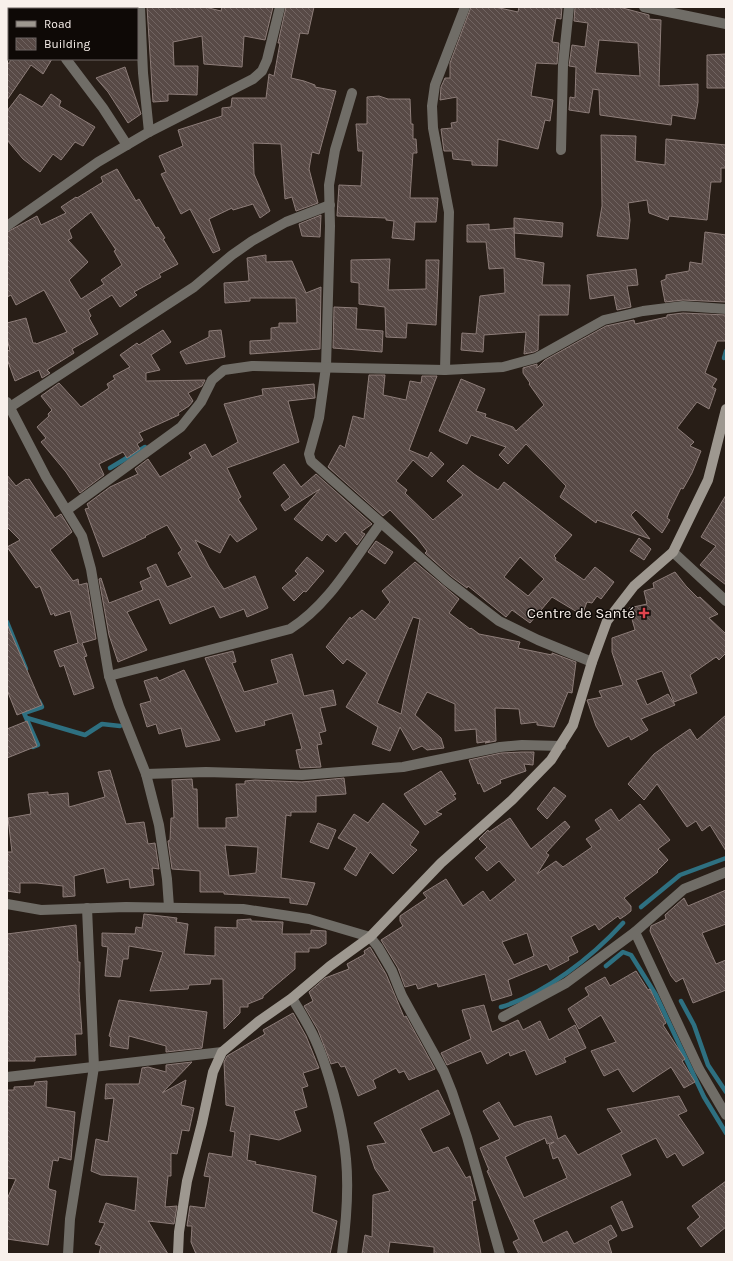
<svg xmlns="http://www.w3.org/2000/svg" width="733" height="1261" font-family="Karla,sans-serif">
<defs>
<pattern id="building-back-hatch" width="6" height="6" patternUnits="userSpaceOnUse"><rect width="6" height="6" fill="#584a46"/><path d="M-1 5l2 2M0 0l6 6M5-1l2 2" fill="none" stroke="#716461"/></pattern>
</defs>
<rect width="100%" height="100%" fill="#281e17"/>
<g fill="none" stroke-linecap="round" stroke-linejoin="round">
<g stroke="#2e7081" stroke-width="4.5">
<polyline points="724,358 726,351"/>
<polyline points="110,468 145,447"/>
<polyline points="7,622 26,669"/>
<polyline points="27,718 85,735 102,724 120,726"/>
<polyline points="33,747 38,745 24,713 42,707 39,701"/>
<polyline points="641,907 680,875 726,858"/>
<polyline points="606,966 623,952 631,955 656,995 704,1097 726,1133"/>
<polyline points="681,1001 694,1025 708,1065 726,1092"/>
<path d="M501,1007C545,994 592,957 623,923"/>
</g>
</g>
<g fill="url(#building-back-hatch)" stroke="#8d7d79" fill-rule="evenodd">
<polygon points="147,7 205,7 221,11 222,7 273,7 265,40 244,36 242,67 204,64 202,36 173,42 174,66 198,66 197,95 168,94 168,101 153,102"/>
<polygon points="286,7 314,7 308,34 300,33 291,78 304,81 315,85 315,87 336,91 319,154 312,152 309,169 318,203 296,211 292,197 285,199 281,144 253,143 254,174 270,211 260,218 253,204 233,210 232,208 209,219 220,250 213,253 190,209 181,214 161,174 166,172 159,156 183,146 178,130 222,116 222,108 231,107 232,98 266,98 269,74 274,76 280,43 278,43"/>
<polygon points="471,7 495,7 518,12 519,7 562,7 561,19 556,18 552,42 559,43 557,64 536,63 531,96 553,100 550,121 545,120 538,149 498,139 497,166 472,165 472,161 453,159 452,151 444,151 443,144 441,129 452,128 451,123 457,122 457,97 440,100 441,87 445,78 450,78 450,63"/>
<path d="M575,7H619L649,15V19L661,20L659,86L698,84V102L695,119L672,115L671,125L600,115L599,90L593,89L589,113L569,110L570,97L575,98L576,67L569,66L572,45L585,47L588,23L574,21ZM599,40L638,43L640,76L595,73Z"/>
<polygon points="726,54 726,88 707,88 707,55"/>
<polygon points="12,59 52,59 43,74 31,65 7,100 7,65"/>
<polygon points="125,67 141,114 128,123 108,92 96,78"/>
<polygon points="20,94 42,107 51,94 61,101 59,106 95,127 83,146 75,142 61,160 53,154 40,172 23,159 7,140 7,111"/>
<polygon points="379,96 388,99 410,99 411,124 413,124 413,139 416,139 417,153 413,153 410,198 438,198 436,222 415,222 414,240 392,238 394,221 386,220 386,218 337,216 339,185 361,186 363,151 358,151 356,124 367,124 367,97"/>
<polygon points="601,135 636,136 635,161 665,165 666,139 726,145 726,168 721,168 721,182 711,182 707,220 669,216 668,220 649,213 647,200 628,203 630,220 628,239 597,236 602,206"/>
<path d="M117,169L136,201L139,199L156,228L158,227L165,238L163,239L178,264L159,274L161,277L134,292L137,295L120,307L112,295L88,310L91,316L89,318L98,334L72,349L74,353L47,370L50,373L42,378L39,370L15,381L7,359V351L10,350L7,339V323L26,318L33,343H36V344L67,332L44,290L16,305L11,295L7,297V232L37,216L41,225L66,213L61,207L76,197L77,198L103,182L101,177ZM91,212L116,250L114,251L122,265L101,280L104,284L81,299L69,280L88,262L68,240L72,238L69,230Z"/>
<polygon points="321,215 320,237 302,236 299,224"/>
<polygon points="514,218 563,223 562,237 514,233"/>
<polygon points="489,224 489,230 514,228 515,258 544,263 542,285 570,285 568,315 539,315 538,350 534,352 524,354 526,332 484,335 483,352 461,350 462,333 476,334 480,296 505,293 504,268 489,269 486,242 467,242 467,225"/>
<polygon points="705,232 726,235 726,302 683,300 665,302 661,281 666,279 666,275 689,271 690,262 702,264"/>
<polygon points="266,255 266,262 292,261 306,293 321,287 320,349 250,354 250,341 271,340 271,328 279,327 279,323 297,323 296,298 250,298 250,301 225,303 224,283 249,281 247,258"/>
<polygon points="390,259 388,290 426,289 426,260 439,260 436,325 407,323 406,338 386,337 385,307 359,304 359,283 351,282 351,260"/>
<polygon points="636,269 638,285 627,286 631,307 617,310 614,295 590,299 587,275"/>
<polygon points="334,307 357,308 356,329 383,331 382,352 333,348"/>
<polygon points="683,313 726,315 726,341 717,341 705,373 717,379 712,387 716,389 709,409 697,402 677,428 694,442 690,446 701,451 692,473 683,489 681,488 669,512 667,518 670,520 662,533 636,510 631,515 650,539 597,520 596,523 560,497 566,486 526,444 508,464 499,455 506,447 471,435 467,444 439,431 461,379 485,389 476,411 486,414 485,417 513,427 516,431 544,405 529,384 530,383 523,373 523,368 537,364 537,368 545,360 606,326 634,320 635,324 667,317 667,315"/>
<polygon points="163,330 171,342 151,355 160,370 146,373 146,381 205,380 202,386 188,393 193,401 189,406 178,413 179,415 139,433 143,440 137,444 140,449 127,458 123,452 99,464 104,475 80,493 66,472 41,442 46,438 37,427 49,416 48,414 52,410 41,396 59,383 81,407 109,388 107,384 115,379 113,376 130,367 120,355 137,343 139,345"/>
<polygon points="221,330 225,357 186,364 180,352 209,337 209,331"/>
<path d="M369,375H385L383,395L406,400L410,381L421,383L422,376H437L409,450L428,458L431,452L444,464L432,477L413,460L396,481L407,490L405,493L433,520L463,495L447,481L463,465L474,474L498,490L504,482L572,535L554,556L556,558L555,560L584,580L595,567L614,582L601,599L597,596L592,603L587,602L582,615L552,597L530,623L512,610L506,617L468,586L467,588L451,576L425,553L427,551L417,538L390,510L383,516L328,467L340,445L345,448L353,416L364,419ZM520,557L544,579L528,596L504,577Z"/>
<polygon points="314,384 315,398 288,401 299,442 227,468 241,497 238,499 257,529 237,542 230,534 220,553 195,540 209,567 224,589 255,576 268,608 247,617 244,609 220,618 214,606 170,624 159,599 127,612 147,650 118,662 109,635 99,579 101,578 109,603 143,590 140,582 151,577 147,568 156,564 167,587 192,577 178,553 182,550 167,525 145,536 146,537 103,557 85,509 89,508 87,504 110,487 138,474 135,469 148,459 160,477 192,458 189,453 205,444 212,457 238,442 224,404 263,395 262,389"/>
<polygon points="284,464 301,487 316,474 372,524 361,532 365,534 357,545 345,532 336,542 327,534 322,541 294,519 320,489 285,511 281,505 290,497 273,473"/>
<polygon points="7,475 16,486 26,479 27,480 29,479 55,518 61,514 72,532 50,550 73,581 78,579 79,585 87,583 96,639 82,643 87,656 84,657 94,688 74,695 64,665 60,667 54,651 78,643 70,611 55,616 54,613 51,615 40,586 36,588 7,547 20,540 7,527"/>
<polygon points="726,495 726,585 700,565 716,546 701,537"/>
<polygon points="639,538 651,549 644,560 630,551"/>
<polygon points="376,541 393,552 385,564 368,552"/>
<polygon points="307,557 324,571 306,592 304,591 294,601 282,588 298,574 295,571"/>
<path d="M415,562L459,599L449,613L470,629L471,628L479,634L520,642L518,648L552,655V653L576,662L572,693L568,692L554,727L537,725V722L521,724L519,709L495,708L496,741L485,743L490,741L477,743L476,729L455,731V704L427,692L415,715L441,738L444,748L427,750L422,746L413,750L400,727L390,751L372,744L378,727L346,707L367,673L347,659L343,664L326,647L350,617L351,619L362,610L375,620L390,602L382,591ZM413,617L420,619L401,714L377,703Z"/>
<polygon points="675,572 686,586 698,598 700,597 718,614 709,618 726,634 726,653 719,660 716,657 690,675 697,693 674,702 662,671 636,680 647,705 668,694 675,705 641,719 648,730 631,740 629,736 608,747 596,726 587,700 602,697 599,691 623,685 612,652 612,638 635,630 629,608 647,604 644,591 654,588 653,583"/>
<polygon points="7,624 42,705 17,715 7,690"/>
<polygon points="233,651 236,662 232,663 244,692 278,683 271,660 292,654 304,696 333,690 336,705 320,708 326,731 319,733 322,744 317,745 321,767 300,768 296,750 302,749 292,713 264,721 265,725 236,732 205,658"/>
<polygon points="184,670 220,740 186,747 181,728 159,734 156,724 147,727 140,704 151,701 144,681 157,677 159,681"/>
<polygon points="726,715 726,851 710,825 702,831 696,821 687,827 657,784 644,800 628,784 654,754 665,746 690,729 697,740"/>
<polygon points="27,721 37,746 7,758 7,729"/>
<polygon points="522,752 534,752 533,765 524,764 526,771 500,780 501,783 484,792 480,783 478,784 469,760 501,753"/>
<polygon points="110,770 126,824 144,822 148,844 155,843 159,869 152,868 154,885 130,888 129,879 107,883 104,868 74,876 75,896 63,897 63,886 37,883 20,883 20,893 7,891 7,852 12,852 8,818 31,814 28,794 48,792 48,795 68,793 69,807 105,797 98,772"/>
<polygon points="441,771 456,794 453,795 456,799 436,812 442,814 425,825 404,794"/>
<path d="M344,778L346,794L316,796V812H291V816L286,815L281,878L315,883L307,905L290,903V898L224,894V892H200V871L172,869L168,841L170,840L171,818H174L172,780L192,779L193,789H197L198,828H226V818L238,817L236,784H245V781L255,780L302,782ZM225,845L258,847L256,873L229,876Z"/>
<polygon points="554,787 566,796 547,819 537,809"/>
<polygon points="383,803 419,832 410,845 417,850 393,874 370,852 356,876 344,869 357,848 338,838 354,814 368,823"/>
<path d="M640,804L670,840L658,849L668,860L657,871L658,872L624,898L631,906V911L626,915L620,919L618,916L599,930L595,924L571,937L578,952L568,957L569,960L550,970L547,964L508,980L512,995L492,1001L485,974L438,987L437,983L418,989L416,984L405,987L398,968L381,940L403,926L400,921V916L427,898L423,893L446,879L463,906L483,891L490,901L516,880L499,861L487,871L475,858L487,847L479,839L488,830L489,832L510,818L531,849L565,821L570,827L546,853L549,855L537,874L556,861L563,867L592,847L586,839L601,829L595,820L611,809L619,821ZM527,933L534,956L514,965L502,942Z"/>
<polygon points="318,823 336,830 328,849 310,842"/>
<polygon points="726,890 726,924 702,933 716,964 726,960 726,990 693,1003 683,978 676,982 671,976 650,931 651,926 666,919 665,915 684,898 688,906"/>
<polygon points="144,914 177,918 176,922 188,924 184,954 215,956 215,927 237,928 237,920 251,919 251,921 283,922 282,934 311,934 311,930 326,931 326,944 319,948 309,948 309,952 295,952 295,969 263,996 263,998 248,1004 248,1007 240,1007 240,1013 224,1029 223,979 211,979 210,984 189,985 188,989 150,991 163,952 129,946 128,959 123,959 120,977 105,976 108,947 102,946 102,933 135,934 136,927 142,928"/>
<polygon points="76,925 78,962 80,962 79,991 82,1034 75,1034 76,1055 35,1057 35,1061 7,1061 7,934"/>
<polygon points="370,947 386,974 404,1017 406,1016 435,1069 409,1080 404,1071 399,1073 396,1068 373,1080 376,1088 358,1096 345,1066 341,1067 338,1062 331,1064 318,1030 304,1006 313,1001 309,992 325,978 349,969 347,964 365,954 364,951"/>
<polygon points="636,971 648,990 650,989 666,1023 663,1025 685,1059 682,1061 695,1082 684,1088 671,1067 633,1092 618,1069 604,1076 591,1051 616,1042 601,1015 579,1029 568,1009 589,995 585,988 605,977 610,986"/>
<polygon points="119,1000 207,1012 202,1048 166,1052 166,1046 129,1036 128,1049 110,1046 111,1037 109,1036"/>
<polygon points="484,1005 492,1032 518,1020 523,1030 540,1021 549,1040 575,1025 586,1048 564,1058 566,1062 536,1075 525,1050 510,1056 509,1052 487,1064 481,1051 447,1065 441,1053 471,1039 462,1010"/>
<polygon points="293,1013 306,1036 319,1068 303,1073 308,1086 302,1088 307,1107 294,1111 301,1131 279,1140 250,1134 247,1160 256,1162 255,1164 316,1176 312,1212 337,1221 330,1254 196,1254 191,1242 192,1226 187,1226 190,1206 205,1208 210,1177 204,1176 209,1153 232,1157 235,1132 230,1131 235,1107 226,1105 224,1062 227,1056 265,1034 263,1030"/>
<polygon points="192,1062 162,1093 186,1080 181,1105 194,1108 189,1131 182,1130 177,1154 171,1153 171,1176 168,1176 165,1207 177,1206 174,1224 148,1221 168,1254 99,1254 101,1246 95,1244 105,1223 99,1222 106,1203 135,1211 138,1177 101,1175 91,1171 96,1139 108,1142 114,1098 105,1099 106,1084 139,1084 142,1068 148,1067 166,1072 166,1065"/>
<polygon points="47,1081 46,1107 75,1112 71,1160 59,1157 58,1161 53,1160 48,1187 49,1189 56,1191 48,1245 7,1239 7,1199 16,1179 7,1178 7,1090 14,1090 14,1087 34,1086 35,1082"/>
<polygon points="438,1090 450,1114 420,1129 433,1153 448,1147 466,1178 470,1176 476,1200 472,1201 481,1254 434,1254 434,1247 390,1242 388,1254 362,1254 365,1235 372,1237 373,1195 390,1191 375,1169 367,1146 386,1143 374,1123"/>
<path d="M679,1096L687,1111L678,1115L704,1153L683,1166L675,1153L667,1158L656,1138L621,1155L631,1175L533,1220L543,1243L567,1231L574,1244L611,1225L617,1236L608,1241L612,1254H519L513,1242L519,1239L487,1171L489,1170L480,1148L500,1139L483,1111L499,1102L514,1127L526,1122L551,1116L558,1139L565,1135L578,1155L622,1132L607,1109ZM545,1138L547,1144L554,1142L549,1145L553,1159L558,1157L567,1178L524,1198L505,1157Z"/>
<polygon points="726,1181 726,1227 701,1247 687,1228 700,1217 692,1206"/>
<polygon points="622,1201 633,1227 622,1231 611,1207"/>
</g>
<g fill="none" stroke-linecap="round" stroke-linejoin="round">
<g stroke="#706d67" stroke-width="10">
<polyline points="28,7 29,9"/>
<polyline points="140,7 143,73 149,132"/>
<polyline points="644,7 726,24"/>
<polyline points="7,19 9,15"/>
<polyline points="66,59 103,108 127,145"/>
<polyline points="352,93 335,150 329,185 330,226 326,367 319,418 309,454 311,461 447,581 499,621 538,640 592,662"/>
<polyline points="561,150 563,65 569,7"/>
<polyline points="7,226 98,162 149,132 253,79 262,71 267,60 280,7"/>
<polyline points="445,370 449,212 433,128 432,106 435,85 465,7"/>
<polyline points="7,402 46,477 82,536 91,569 109,676 119,706 146,774 159,825 167,879 169,907"/>
<polyline points="7,409 194,287 232,255 252,241 286,222 330,205"/>
<polyline points="67,510 181,427 201,402 212,380 224,370 252,366 445,370 503,367 536,358 604,320 643,311 683,306 726,309"/>
<polyline points="673,552 726,601"/>
<path d="M109,676L290,629C329,605 353,560 380,524"/>
<polyline points="146,774 206,772 302,775 403,767 500,747 522,745 561,746"/>
<polyline points="7,904 41,910 126,907 243,909 309,919 370,937 378,947 392,971 402,996 444,1072 452,1092 467,1137 500,1254"/>
<polyline points="635,932 699,1069 726,1115"/>
<path d="M292,998C299,1010 306,1021 312,1033C328,1065 343,1124 346,1159C349,1190 346,1224 342,1254"/>
<polyline points="503,1017 566,983 635,932 684,889 726,872"/>
<polyline points="7,1077 222,1052"/>
<polyline points="68,1254 70,1219 94,1067 87,908"/>
</g>
<polyline stroke="#9e9890" stroke-width="10" points="178,1254 179,1232 187,1181 202,1123 213,1072 222,1052 259,1021 292,998 330,966 370,937 441,863 512,800 551,760 573,725 592,662 607,621 634,586 673,552 708,480 726,409"/>
</g>
<path fill="#e0444e" stroke="#0e0906" stroke-width="1.5" d="M642 607h4v4h4v4h-4v4h-4v-4h-4v-4h4z"/>
<g text-anchor="middle" stroke-width="3" stroke-linejoin="round" paint-order="stroke">
<g font-size="15" fill="#f8f0eb" stroke="#0e0906" text-anchor="end">
<text x="635" y="618">Centre de Santé</text>
</g>
</g>
<rect width="733" height="1261" fill="none" stroke="#f8f0eb" stroke-width="16"/>
<rect x="8" y="8" width="130" height="52" fill="#0e0906" stroke="#6c6562"/>
<rect x="16" y="21" width="20" height="6" fill="#9e9890" stroke="#6c6562"/>
<text x="44" y="28" font-size="12" fill="#f8f0eb">Road</text>
<rect x="16" y="38" width="20" height="12" fill="url(#building-back-hatch)" stroke="#6c6562"/>
<text x="44" y="48" font-size="12" fill="#f8f0eb">Building</text>
</svg>
